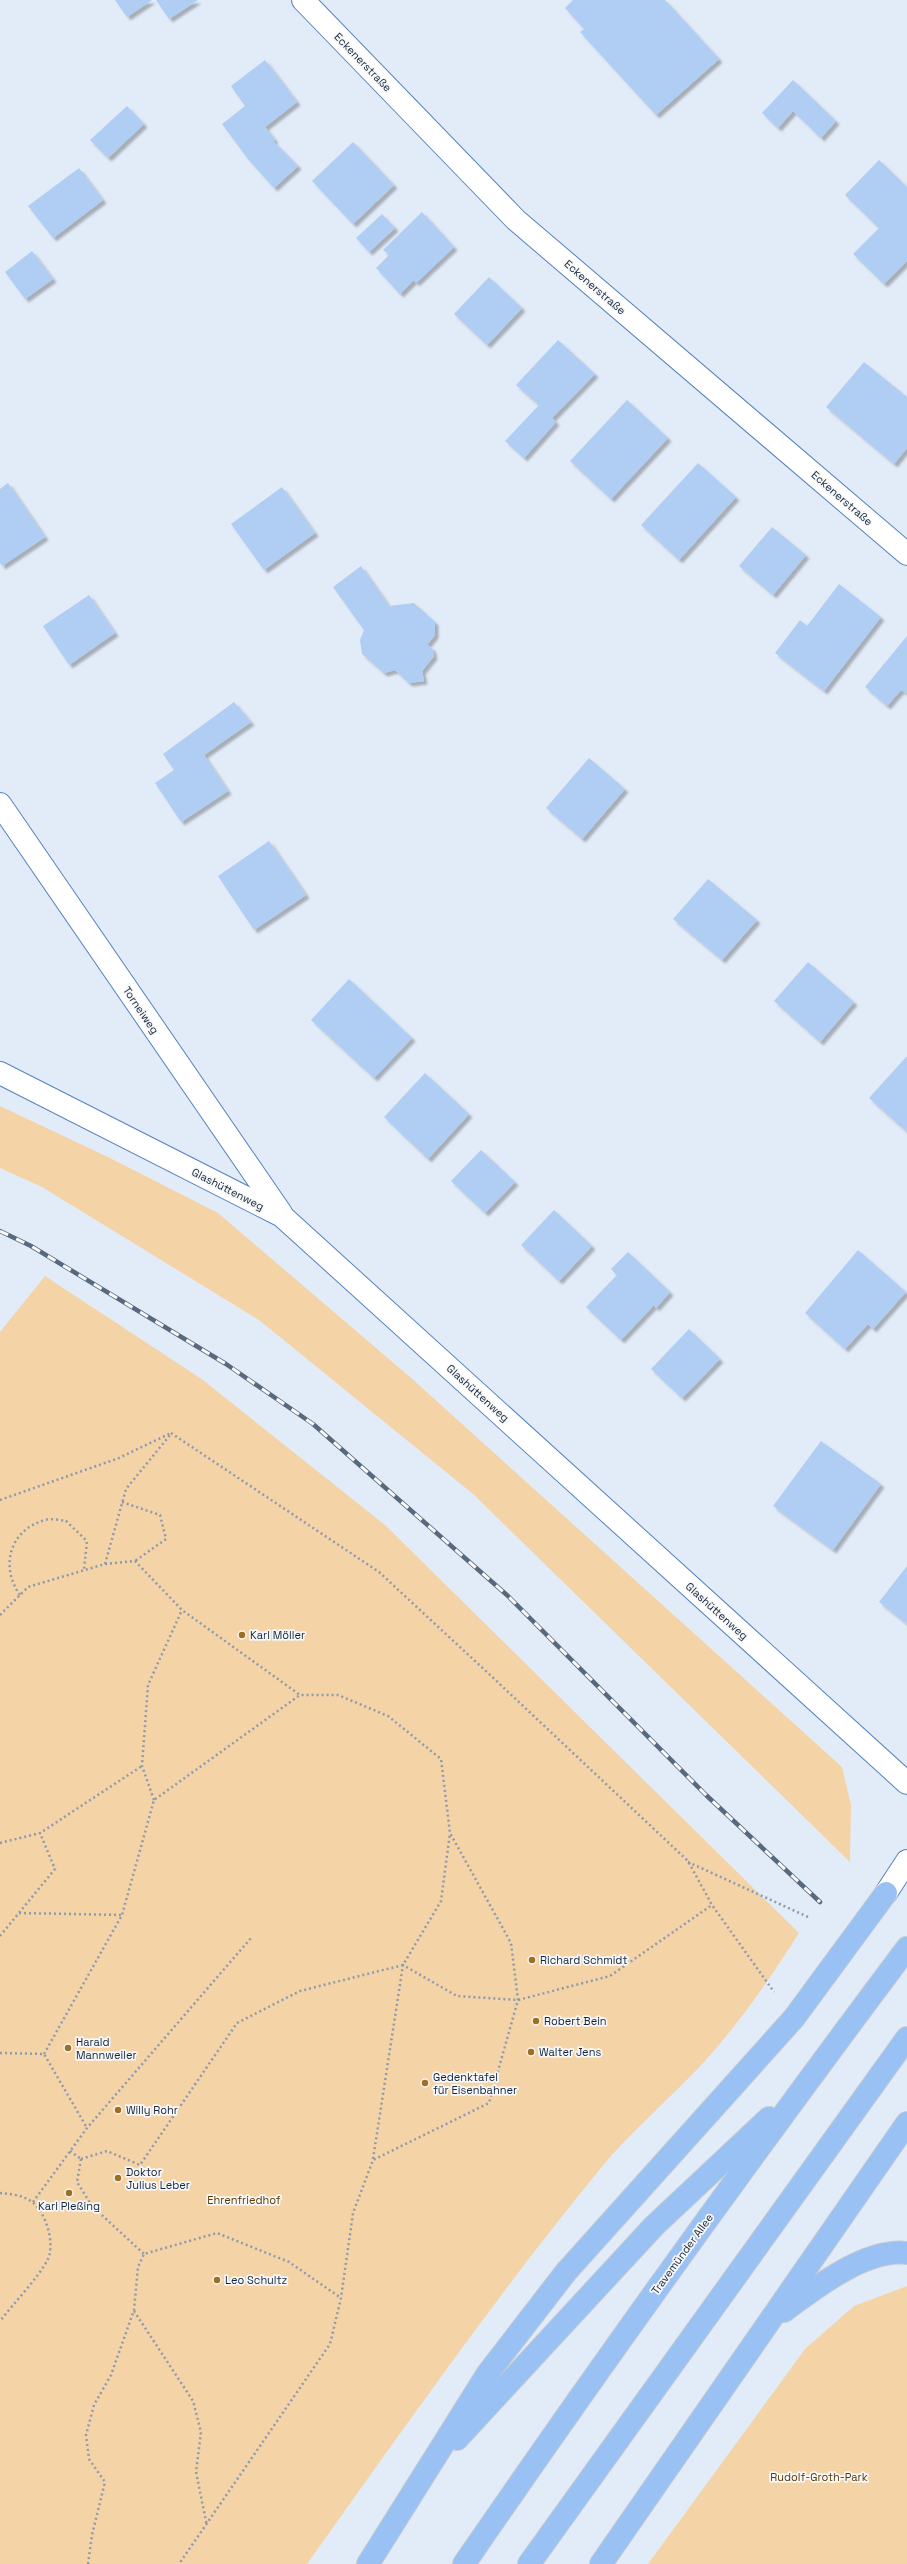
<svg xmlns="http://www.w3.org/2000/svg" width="907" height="2564" font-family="'Space Grotesk',sans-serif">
<defs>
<filter id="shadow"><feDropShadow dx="3.5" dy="3.5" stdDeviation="1" flood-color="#0004"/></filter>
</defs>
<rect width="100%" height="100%" fill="#e2ecf9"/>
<g fill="#f4d3a7">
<polygon points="0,1106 110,1158 218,1213 410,1377 842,1767 851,1805 850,1862 473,1494 259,1320 42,1187 0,1168"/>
<path d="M45,1276L203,1380L385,1525L799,1933C770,1979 740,2022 704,2062C670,2099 631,2131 600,2169C496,2296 402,2431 307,2564H0V1332Z"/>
<polygon points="907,2286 907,2564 648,2564 805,2349 854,2306"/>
</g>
<g fill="#b0cdf4" filter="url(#shadow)">
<polygon points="115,0 152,0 127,17"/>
<polygon points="156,0 198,0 169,19"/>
<polygon points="573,0 665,0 719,59 656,115 580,32 584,29 565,8"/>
<polygon points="265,60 297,102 265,127 275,140 273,141 298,166 274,188 248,159 222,124 245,106 231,86"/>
<polygon points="793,80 836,121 821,138 793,111 778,128 762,113"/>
<polygon points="127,106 144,124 108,158 90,140"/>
<polygon points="353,142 394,185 353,224 312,181"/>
<polygon points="879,160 907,187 907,261 884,284 853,254 879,228 845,195"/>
<polygon points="79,168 103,200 53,238 28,206"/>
<polygon points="422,212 454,247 416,283 414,280 400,294 376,268 389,255 383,250"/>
<polygon points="382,214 395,228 369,252 356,238"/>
<polygon points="32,251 53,279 25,299 5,272"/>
<polygon points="489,277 522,308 487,345 454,314"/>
<polygon points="558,340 595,374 552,418 556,422 524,458 505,441 539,405 516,385"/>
<polygon points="864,362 907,397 907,448 894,464 826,407"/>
<polygon points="627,400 668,438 611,499 570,461"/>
<polygon points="698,463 736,497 679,560 641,525"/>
<polygon points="8,483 45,537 2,566 0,563 0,489"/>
<polygon points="282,487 315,533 264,570 231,524"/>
<polygon points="772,527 806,555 773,595 739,566"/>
<polygon points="361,566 389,606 414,603 435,622 435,635 427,645 432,648 434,656 422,671 424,681 409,683 395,670 384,673 362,654 360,640 364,630 333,587"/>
<polygon points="839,584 881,617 824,691 775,653 800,620 807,626"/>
<polygon points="89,595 115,633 69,665 43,626"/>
<polygon points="907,636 907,694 901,690 887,706 865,687"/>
<polygon points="234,702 251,722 204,755 228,791 181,822 155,783 174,770 163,754"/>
<polygon points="589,758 625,789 582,839 546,808"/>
<polygon points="269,841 306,895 254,930 218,876"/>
<polygon points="708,879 757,920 722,960 673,919"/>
<polygon points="808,962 854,1002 820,1042 774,1001"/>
<polygon points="349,979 412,1038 374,1078 311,1020"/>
<polygon points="906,1057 907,1057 907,1132 869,1098"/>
<polygon points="425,1073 469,1114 428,1159 384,1117"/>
<polygon points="481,1150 515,1182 485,1213 451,1181"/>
<polygon points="554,1210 592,1246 559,1281 521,1245"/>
<polygon points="858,1250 906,1292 873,1329 868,1324 845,1349 805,1313"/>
<polygon points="628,1252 670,1292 656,1308 654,1305 621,1340 586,1307 617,1275 611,1269"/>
<polygon points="689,1329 720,1359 682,1398 651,1369"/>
<polygon points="821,1441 881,1484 833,1550 773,1506"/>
<polygon points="907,1566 907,1624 879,1602"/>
</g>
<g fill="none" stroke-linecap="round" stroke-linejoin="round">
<g stroke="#5483bf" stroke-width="24">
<g id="minor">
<polyline points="303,0 516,220 907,554"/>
<polyline points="0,804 281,1213"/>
<polyline points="0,1073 282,1216 907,1783"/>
<polyline points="886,1893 907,1861"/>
</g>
</g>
<g stroke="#c6cbd1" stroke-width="24">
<g id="highway">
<path d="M784,2311C815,2288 866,2248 907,2253"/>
<polyline points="457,2439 654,2226 769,2118"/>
<polyline points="368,2564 488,2373 566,2272 794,2018 886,1893"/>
<path d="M464,2564C607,2356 755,2151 907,1948"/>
<polyline points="529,2564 907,2038"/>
<polyline points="601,2564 907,2123"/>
</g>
</g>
<g stroke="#8d9bad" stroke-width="2.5" stroke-dasharray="2 3" stroke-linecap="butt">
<polyline points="171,1433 379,1572 488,1673 688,1861 712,1905 774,1992"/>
<polyline points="0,1500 119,1458 171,1433"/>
<polyline points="122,1502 160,1515 166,1539 135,1561"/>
<polyline points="105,1564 126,1489 170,1435"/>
<path d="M20,1595C0,1567 9,1530 45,1520C51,1518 60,1520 66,1521L87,1541L84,1570"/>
<polyline points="0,1615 28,1587 105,1564 135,1561 182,1610 300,1695 338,1695 388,1716 441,1759 450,1833 511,1943 518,2000 489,2103 373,2160 353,2213 341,2298 330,2344 179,2564"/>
<polyline points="154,1800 142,1766 148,1685 182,1610"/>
<polyline points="0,1843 40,1833 142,1766"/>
<polyline points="688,1862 808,1917"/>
<polyline points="19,1913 122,1915"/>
<polyline points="0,1936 55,1869 40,1833"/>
<polyline points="0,2053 44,2054 87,2128"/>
<polyline points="44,2054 122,1915 154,1800 300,1695"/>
<polyline points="70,2151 81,2159"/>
<polyline points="81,2159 107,2151 140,2165 237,2023 300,1991 403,1965 441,1901 450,1833"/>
<polyline points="81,2159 77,2182 92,2206 144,2254"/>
<polyline points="373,2159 403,1965 457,1996 518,2000 610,1976 712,1905"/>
<path d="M0,2193C11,2194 23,2195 32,2202C46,2212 56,2245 47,2261C37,2279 14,2303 0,2321"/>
<polyline points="33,2202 87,2128 251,1938"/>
<polyline points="134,2311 193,2401 201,2432 196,2472 207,2526"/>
<polyline points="88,2564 92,2535 105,2482 89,2459 86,2435 94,2405 111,2375 134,2310 138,2267 144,2254 217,2233 289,2262 341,2298"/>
</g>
<use href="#minor" stroke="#fff" stroke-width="22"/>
<use href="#highway" stroke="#99c1f4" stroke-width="22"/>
<g stroke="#58687d" stroke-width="4.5">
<polyline id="rail" points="0,1231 31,1246 226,1364 313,1424 508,1596 706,1795 820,1902"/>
</g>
<use href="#rail" stroke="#f8f8f8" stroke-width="3" stroke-dasharray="9" stroke-linecap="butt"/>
</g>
<g fill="#9e6f22" stroke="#f8f8f8" stroke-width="1.5">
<circle cx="242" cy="1635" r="4"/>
<circle cx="532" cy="1960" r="4"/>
<circle cx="536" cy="2021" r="4"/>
<circle cx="68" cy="2048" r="4"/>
<circle cx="531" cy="2052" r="4"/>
<circle cx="425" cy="2083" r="4"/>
<circle cx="118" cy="2110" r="4"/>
<circle cx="118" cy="2178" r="4"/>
<circle cx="69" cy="2193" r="4"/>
<circle cx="217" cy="2280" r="4"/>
</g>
<g text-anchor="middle" stroke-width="3.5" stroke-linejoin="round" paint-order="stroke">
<g font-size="11" fill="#12253e" stroke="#f8f8f8">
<text transform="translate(363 62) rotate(46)" y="4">Eckenerstraße</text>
<text transform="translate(595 287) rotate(41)" y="4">Eckenerstraße</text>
<text transform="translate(842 498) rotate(41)" y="4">Eckenerstraße</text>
<text transform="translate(141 1010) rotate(56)" y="4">Torneiweg</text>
<text transform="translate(228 1189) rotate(27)" y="4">Glashüttenweg</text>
<text transform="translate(478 1393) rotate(42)" y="4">Glashüttenweg</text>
<text transform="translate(717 1611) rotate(42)" y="4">Glashüttenweg</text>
<text transform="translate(682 2254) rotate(-54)" y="4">Travemünder Allee</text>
</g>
<g font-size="11" fill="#12253e" stroke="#f8f8f8" text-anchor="start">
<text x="250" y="1639">Karl Möller</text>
<text x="540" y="1964">Richard Schmidt</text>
<text x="544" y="2025">Robert Bein</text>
<text x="76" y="2046">Harald<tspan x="76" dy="13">Mannweiler</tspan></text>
<text x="539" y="2056">Walter Jens</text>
<text x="433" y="2081">Gedenktafel<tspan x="433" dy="13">für Eisenbahner</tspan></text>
<text x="126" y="2114">Willy Rohr</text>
<text x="126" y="2176">Doktor<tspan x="126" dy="13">Julius Leber</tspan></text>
<text x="69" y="2210" text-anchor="middle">Karl Pleßing</text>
<text x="225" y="2284">Leo Schultz</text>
</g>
<g font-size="11" fill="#583a03" stroke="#f8f8f8">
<text x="244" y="2204">Ehrenfriedhof</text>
<text x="819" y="2481">Rudolf-Groth-Park</text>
</g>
</g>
</svg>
